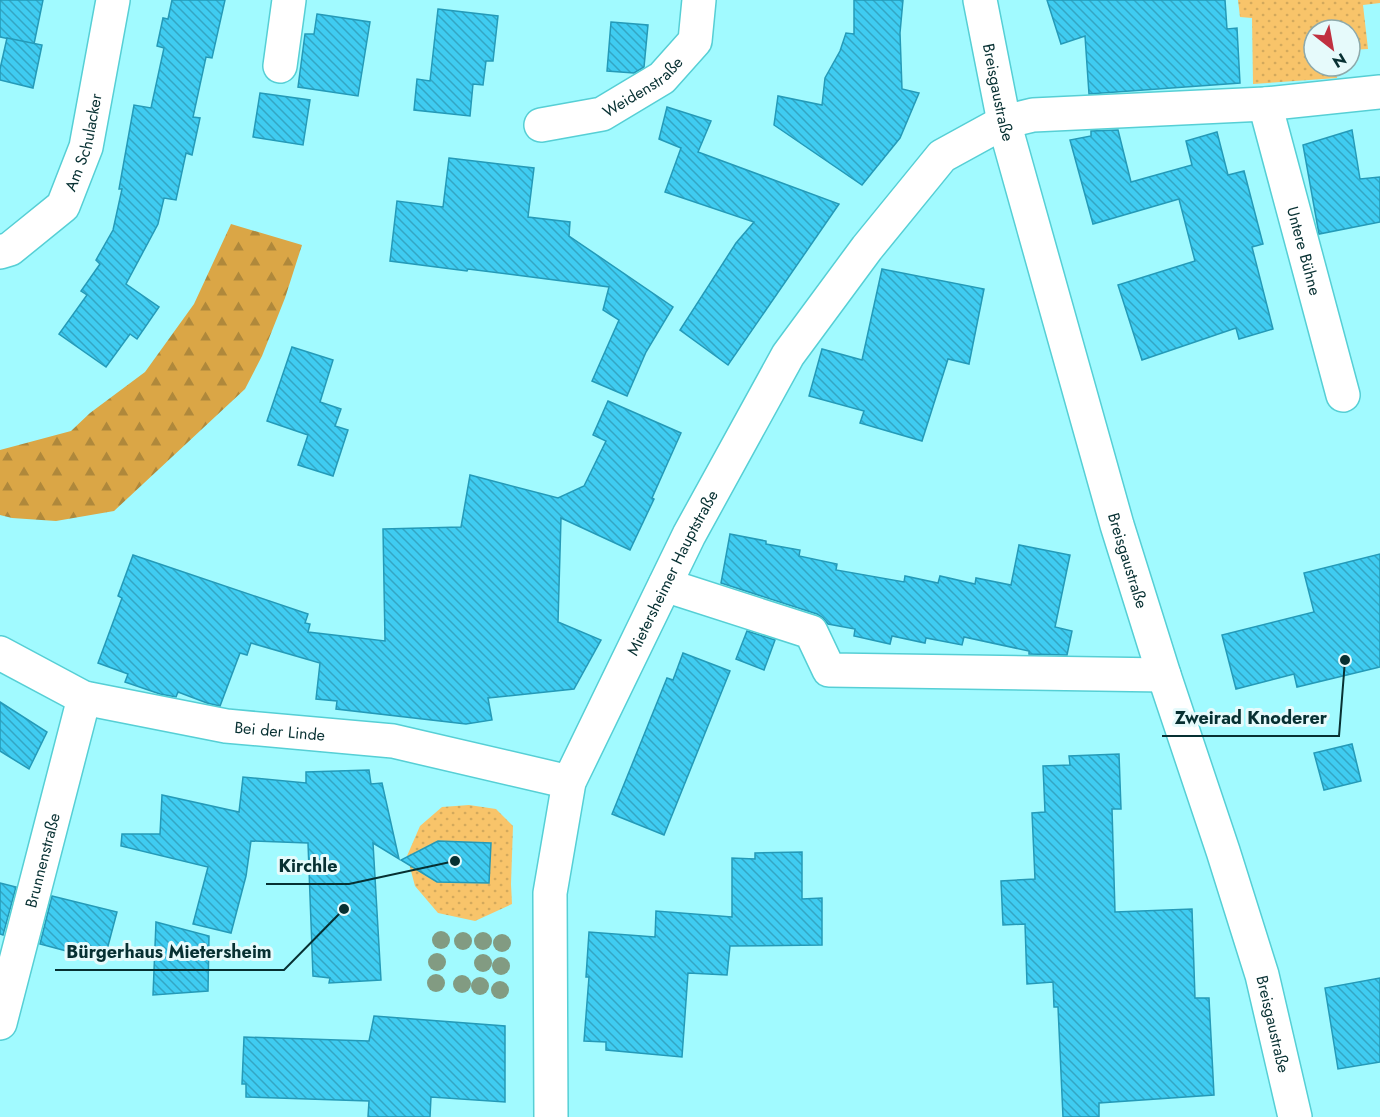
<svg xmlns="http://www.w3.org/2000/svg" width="1380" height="1117" font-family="Jost,sans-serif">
<defs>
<pattern id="grass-dots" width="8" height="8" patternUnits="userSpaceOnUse" patternTransform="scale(1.5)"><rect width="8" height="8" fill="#f8c46a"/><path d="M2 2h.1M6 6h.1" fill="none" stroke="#d3a95c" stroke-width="1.8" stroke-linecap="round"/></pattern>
<pattern id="forest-firs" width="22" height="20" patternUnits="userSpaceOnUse" patternTransform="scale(1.5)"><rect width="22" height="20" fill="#daa646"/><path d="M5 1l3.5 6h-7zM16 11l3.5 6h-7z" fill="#af883b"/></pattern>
<pattern id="building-back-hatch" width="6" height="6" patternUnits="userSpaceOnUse" patternTransform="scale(1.5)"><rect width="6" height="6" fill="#3fccf1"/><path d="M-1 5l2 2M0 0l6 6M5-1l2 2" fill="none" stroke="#33a6c4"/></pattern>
</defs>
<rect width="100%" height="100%" fill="#a1faff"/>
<g fill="url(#grass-dots)">
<polygon points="1238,0 1380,0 1380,3 1363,5 1368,49 1350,50 1350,30 1314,30 1314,66 1335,66 1337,78 1253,84 1252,18 1240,17"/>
<polygon points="469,805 496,809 513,826 511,884 512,904 475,921 438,913 415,886 407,856 420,826 442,807"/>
</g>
<polygon fill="url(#forest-firs)" points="231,224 302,245 285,298 262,356 245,389 114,511 56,521 12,518 0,515 0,450 71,431 90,413 145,372 194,304"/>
<g fill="url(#building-back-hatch)" stroke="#249ab8" stroke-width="1.5">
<polygon points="0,0 43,0 34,44 0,37"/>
<polygon points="172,0 225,0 212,58 206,57 193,117 200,118 192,155 186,153 176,200 164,198 158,224 126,284 159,307 137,339 130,334 106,367 59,334 87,295 81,291 100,264 96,260 113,230 122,189 119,189 134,105 151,108 164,48 157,46 163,18 168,19"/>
<polygon points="854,0 903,0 900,33 902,89 919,93 900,138 862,185 774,125 778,96 822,105 825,78 840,51 846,33 854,34"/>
<polygon points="1047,0 1225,0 1227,29 1237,28 1240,83 1089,94 1085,36 1061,44"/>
<polygon points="438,9 498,16 493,61 486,61 483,85 473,84 470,116 414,110 417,79 430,81"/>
<polygon points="317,14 370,22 358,96 298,87 305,34 314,34"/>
<polygon points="611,22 648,25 644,67 634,73 607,71"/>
<polygon points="7,38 42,45 33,88 0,80 0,69"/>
<polygon points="260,93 310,100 303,145 253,137"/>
<polygon points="667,107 711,121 698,152 839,204 728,365 680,330 736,243 754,222 665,192 681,148 659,139"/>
<polygon points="1118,130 1131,182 1192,165 1186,141 1217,132 1228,175 1244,171 1263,244 1252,247 1273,329 1239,339 1236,328 1142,360 1118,285 1195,261 1179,199 1093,224 1070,140 1091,136 1091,131"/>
<polygon points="1352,130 1360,179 1380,177 1380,222 1319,234 1303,145"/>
<polygon points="449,158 534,168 528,217 570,222 569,236 673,307 646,352 627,396 592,381 619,320 603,310 609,287 468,269 467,271 390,261 397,201 443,207"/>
<polygon points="882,269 984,289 969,364 948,359 922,441 860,423 864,411 809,396 822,349 862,360"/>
<polygon points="292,347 333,360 320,402 341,409 335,426 348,430 333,476 298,465 308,435 267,421"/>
<polygon points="608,401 681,433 652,498 654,499 630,550 561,518 558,622 601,640 574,689 488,698 492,720 466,724 336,709 337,701 316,699 320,663 251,643 247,655 240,653 220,706 207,703 178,692 176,697 160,694 125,682 128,674 98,663 122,598 118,596 133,555 308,614 305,623 310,624 308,632 385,641 383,529 461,527 470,475 558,498 584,486 606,441 593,435"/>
<polygon points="730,534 766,541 766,544 800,550 799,556 837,564 836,570 904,582 905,576 938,583 940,576 975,584 976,578 1011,585 1019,545 1070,555 1055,627 1072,631 1067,655 1029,654 1029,651 964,637 962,645 926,638 925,643 892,636 890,644 854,636 855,629 828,624 823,618 817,614 721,583"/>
<polygon points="1380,554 1380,667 1297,687 1294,674 1236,689 1222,635 1314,612 1304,573"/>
<polygon points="747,631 775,640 764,670 736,659"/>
<polygon points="683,653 730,671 664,835 612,814 667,678 673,680"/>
<polygon points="0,702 47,732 29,769 0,751"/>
<polygon points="1352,744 1361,781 1324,790 1314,753"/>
<polygon points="1119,754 1121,809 1112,809 1115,912 1192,909 1195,998 1209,998 1214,1095 1099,1103 1099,1117 1063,1117 1058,1007 1054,1007 1053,982 1027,984 1025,924 1003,925 1001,881 1035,879 1032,813 1045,812 1043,766 1070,765 1069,756"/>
<polygon points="369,770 371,784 382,783 399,859 373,843 381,980 329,983 330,978 313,976 308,843 251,841 246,876 231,933 193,924 208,867 121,846 122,834 160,834 162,795 239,812 243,777 306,783 306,772"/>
<polygon points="438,841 491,843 489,883 437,882 401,860"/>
<polygon points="802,852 802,899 822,898 822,945 730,946 727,975 688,973 682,1057 606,1050 606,1042 584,1041 589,977 586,977 589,932 655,937 656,911 732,917 732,858 755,859 755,853"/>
<polygon points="0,883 16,887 3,935 0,934"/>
<polygon points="52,896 117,912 104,961 40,944"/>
<polygon points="156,922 209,936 208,991 153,995"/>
<polygon points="1380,978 1380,1062 1338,1069 1325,988"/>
<polygon points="374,1016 505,1026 505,1102 431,1097 430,1117 368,1117 369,1101 246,1097 246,1084 242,1084 244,1037 369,1041"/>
</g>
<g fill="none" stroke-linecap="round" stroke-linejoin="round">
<g stroke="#56cfd5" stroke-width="36">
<g id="minor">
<path id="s1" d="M980,0L1004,122L1117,525L1164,675L1223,851L1262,975L1295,1117"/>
<polyline points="280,66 289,0"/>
<path id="s2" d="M1265,104L1343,395"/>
<path id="s3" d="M541,125L602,114L662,78L695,41L699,0"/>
<path id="s4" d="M0,252L10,249L63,206L86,147L113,0"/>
<polyline points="665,585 811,632 829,670 1164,675"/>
<path id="s5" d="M0,653L84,698L226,726L393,741L569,782"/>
<path id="s6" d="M0,1023L84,698"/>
<path id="s7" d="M551,1117L550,893L569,782L689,535L788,355L867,248L942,156L1004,122L1033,115L1265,104L1380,92"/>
</g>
</g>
<use href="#minor" stroke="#fff" stroke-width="33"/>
</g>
<g fill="#829b82">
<circle cx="441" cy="940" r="9"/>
<circle cx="463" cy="941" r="9"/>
<circle cx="483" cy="941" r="9"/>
<circle cx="502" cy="943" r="9"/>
<circle cx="437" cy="962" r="9"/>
<circle cx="483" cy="963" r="9"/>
<circle cx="501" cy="966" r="9"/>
<circle cx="436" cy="983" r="9"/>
<circle cx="462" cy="984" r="9"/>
<circle cx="480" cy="986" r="9"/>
<circle cx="500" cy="990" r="9"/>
</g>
<g text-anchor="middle" stroke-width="6" stroke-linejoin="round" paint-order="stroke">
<g font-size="16" fill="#073032" stroke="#e6fafb">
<text dy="6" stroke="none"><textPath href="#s3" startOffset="111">Weidenstraße</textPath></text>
<text dy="6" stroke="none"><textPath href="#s1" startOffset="94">Breisgaustraße</textPath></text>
<text dy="6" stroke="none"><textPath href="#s4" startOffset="146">Am Schulacker</textPath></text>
<text dy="6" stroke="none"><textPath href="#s2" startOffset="152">Untere Bühne</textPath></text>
<text dy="6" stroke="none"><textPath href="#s1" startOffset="580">Breisgaustraße</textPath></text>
<text dy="6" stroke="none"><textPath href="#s7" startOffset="570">Mietersheimer Hauptstraße</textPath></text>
<text dy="6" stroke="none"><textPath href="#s5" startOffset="294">Bei der Linde</textPath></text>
<text dy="6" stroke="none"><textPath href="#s6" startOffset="168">Brunnenstraße</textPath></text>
<text dy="6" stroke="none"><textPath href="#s1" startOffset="1066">Breisgaustraße</textPath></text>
</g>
</g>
<path fill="none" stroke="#073032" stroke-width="2" d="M1345 660L1339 736H1162M455 861L349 884H266M344 909L284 970H55"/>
<g fill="#073032" stroke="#e6fafb" stroke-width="2">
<circle cx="1345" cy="660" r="6"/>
<circle cx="455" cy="861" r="6"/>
<circle cx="344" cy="909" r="6"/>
</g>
<g font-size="18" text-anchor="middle" font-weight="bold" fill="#073032" stroke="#e6fafb" stroke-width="6" stroke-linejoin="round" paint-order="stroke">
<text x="1251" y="724">Zweirad Knoderer</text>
<text x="308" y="872">Kirchle</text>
<text x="169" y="958">Bürgerhaus Mietersheim</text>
</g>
<g transform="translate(1332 48) rotate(149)"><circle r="28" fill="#e6fafb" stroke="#8da9ab" stroke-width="1.5"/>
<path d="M0-4.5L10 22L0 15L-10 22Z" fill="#c03040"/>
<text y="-9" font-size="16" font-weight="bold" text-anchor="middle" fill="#073032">N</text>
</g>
</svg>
